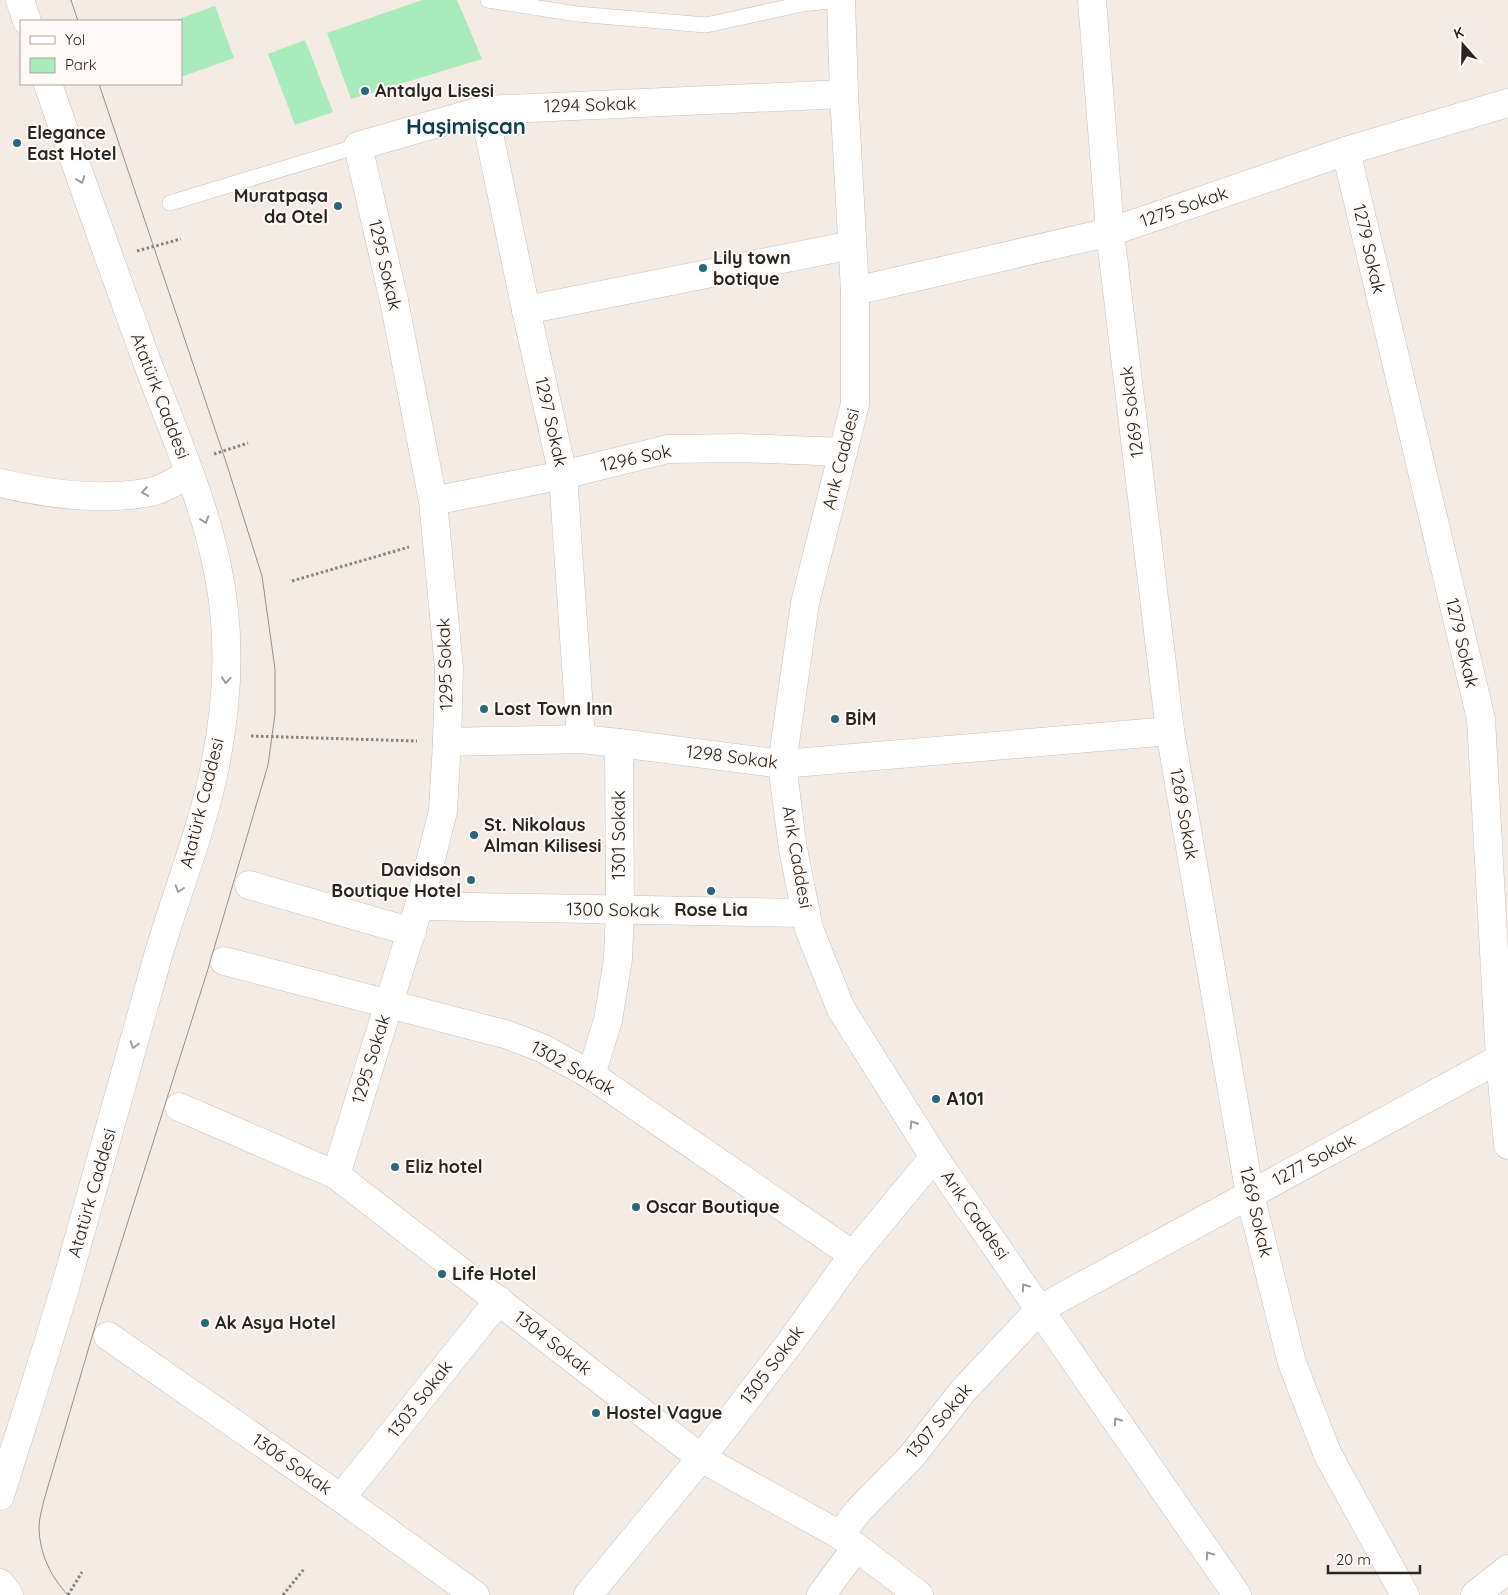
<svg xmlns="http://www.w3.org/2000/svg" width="1508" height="1595" font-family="Quicksand,sans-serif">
<rect width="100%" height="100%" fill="#f4ece4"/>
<g fill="#a9ebba">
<polygon points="422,0 457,0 482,59 351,99 327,33"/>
<polygon points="215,6 234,58 181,77 181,21 173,21"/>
<polygon points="305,40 333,112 295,125 268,54"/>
</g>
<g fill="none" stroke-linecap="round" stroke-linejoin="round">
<g stroke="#c7bfb8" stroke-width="16">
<g id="lane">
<polyline points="488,0 577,14 706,25 802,4 838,0"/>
<polyline points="170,203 358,146"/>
</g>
</g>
<g stroke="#c7bfb8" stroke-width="29">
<g id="street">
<polyline points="1092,0 1110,232 1170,731 1250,1195 1292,1363 1328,1455 1405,1595"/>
<polyline points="484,110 526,310 563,475 581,739"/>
<polyline points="1346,151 1481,719 1500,1059 1508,1145"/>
<polyline points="855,291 1110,232 1346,151 1508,103"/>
<polyline points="526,310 852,245"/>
<path d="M0,483C47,494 103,501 151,492C164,489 177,480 189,474"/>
<polyline points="433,501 563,475 668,449 740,448 843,452"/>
<polyline points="447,742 581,739 619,743 782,764 1170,731"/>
<polyline points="249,885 412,932"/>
<polyline points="419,906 806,913"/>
<polyline points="224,961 508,1035 542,1048 591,1075 853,1255"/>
<polyline points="591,1075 608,1020 618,959 620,910 619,743"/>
<polyline points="179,1107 336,1175 701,1458 840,1535 919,1595"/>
<polyline points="336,1175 419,906 443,811 447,742 449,668 433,501 394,301 358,146 484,110 844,94"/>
<polyline points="108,1336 341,1498 475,1595"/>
<polyline points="341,1498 499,1300"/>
<polyline points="840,1535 859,1510 912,1456 962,1392 1040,1309 1508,1054"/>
<polyline points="588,1595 701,1458 795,1336 853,1255 934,1157"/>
<polyline points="821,1595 856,1548"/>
</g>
</g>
<g stroke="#c7bfb8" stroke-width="29">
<g id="secondary">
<polyline points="20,0 27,21"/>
<polyline points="841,0 844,94 855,291 855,404 805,603 782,764 793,849 809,929 841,1009 934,1157 1237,1595"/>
<path d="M0,1496C22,1425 45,1355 66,1284C97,1177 127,1070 156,963C174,899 200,837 214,771C225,718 230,664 224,610C215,526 180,448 150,370C115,275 81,180 48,84"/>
<polyline points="0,1583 9,1595"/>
<polyline points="1475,1595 1508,1569"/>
</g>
</g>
<g stroke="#88837d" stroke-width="3" stroke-dasharray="2.5 2.5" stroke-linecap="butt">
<polyline points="137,251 181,239"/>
<polyline points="214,454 248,443"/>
<polyline points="292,581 409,547"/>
<polyline points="251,736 417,741"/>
<polyline points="68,1595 82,1572"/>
<polyline points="283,1595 304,1569"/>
</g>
<use href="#lane" stroke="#fff" stroke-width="15"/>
<use href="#street" stroke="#fff" stroke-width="28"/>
<use href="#secondary" stroke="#fff" stroke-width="28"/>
<g stroke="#96908b" stroke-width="1">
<polyline points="71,0 78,21"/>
<path d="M68,1595C50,1576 40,1554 39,1528C39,1519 42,1509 44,1500L99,1313L208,969L268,765L275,714V669L262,576L226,462L99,84"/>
</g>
</g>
<defs><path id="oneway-chevron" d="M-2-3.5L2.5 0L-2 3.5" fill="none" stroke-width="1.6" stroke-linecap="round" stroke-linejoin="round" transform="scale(1.25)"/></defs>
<g stroke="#9e9d9c">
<use href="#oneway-chevron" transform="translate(81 180) rotate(71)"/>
<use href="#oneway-chevron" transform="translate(145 492) rotate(172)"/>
<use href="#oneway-chevron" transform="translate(205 520) rotate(71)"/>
<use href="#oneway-chevron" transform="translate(226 680) rotate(94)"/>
<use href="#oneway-chevron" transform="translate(179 889) rotate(108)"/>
<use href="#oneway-chevron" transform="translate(134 1045) rotate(106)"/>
<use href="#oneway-chevron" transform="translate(913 1124) rotate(-122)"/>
<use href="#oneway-chevron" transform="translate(1025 1287) rotate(-125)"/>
<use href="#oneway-chevron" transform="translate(1117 1421) rotate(-125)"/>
<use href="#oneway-chevron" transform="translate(1209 1555) rotate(-125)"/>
</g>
<g fill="#29677d" stroke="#fffaf5" stroke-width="2">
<circle cx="365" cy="91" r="5"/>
<circle cx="17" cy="143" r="5"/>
<circle cx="338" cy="206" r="5"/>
<circle cx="703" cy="268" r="5"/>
<circle cx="484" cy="709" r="5"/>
<circle cx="835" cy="719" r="5"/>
<circle cx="474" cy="835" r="5"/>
<circle cx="471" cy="880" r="5"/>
<circle cx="711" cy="891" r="5"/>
<circle cx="936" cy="1099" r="5"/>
<circle cx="395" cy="1167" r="5"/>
<circle cx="636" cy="1207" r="5"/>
<circle cx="442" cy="1274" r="5"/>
<circle cx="205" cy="1323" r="5"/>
<circle cx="596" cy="1413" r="5"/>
</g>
<g text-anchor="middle" stroke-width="4" stroke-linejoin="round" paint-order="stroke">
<g font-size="18" font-weight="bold" fill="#282522" stroke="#fffaf5" text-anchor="start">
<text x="375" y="97">Antalya Lisesi</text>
<text x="27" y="139">Elegance<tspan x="27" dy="21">East Hotel</tspan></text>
<text x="328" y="202" text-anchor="end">Muratpaşa<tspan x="328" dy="21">da Otel</tspan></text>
<text x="713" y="264">Lily town<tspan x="713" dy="21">botique</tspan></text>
<text x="494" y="715">Lost Town Inn</text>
<text x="845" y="725">BİM</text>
<text x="484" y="831">St. Nikolaus<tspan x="484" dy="21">Alman Kilisesi</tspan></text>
<text x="461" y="876" text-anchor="end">Davidson<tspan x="461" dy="21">Boutique Hotel</tspan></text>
<text x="711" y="916" text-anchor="middle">Rose Lia</text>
<text x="946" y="1105">А101</text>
<text x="405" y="1173">Eliz hotel</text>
<text x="646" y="1213">Oscar Boutique</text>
<text x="452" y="1280">Life Hotel</text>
<text x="215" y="1329">Ak Asya Hotel</text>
<text x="606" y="1419">Hostel Vague</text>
</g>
<g font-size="18" fill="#282522" stroke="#fffaf5">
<text transform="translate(590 105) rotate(-2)" y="6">1294 Sokak</text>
<text transform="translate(1184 207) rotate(-19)" y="6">1275 Sokak</text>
<text transform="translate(1369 249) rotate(77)" y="6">1279 Sokak</text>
<text transform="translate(385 265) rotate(77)" y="6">1295 Sokak</text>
<text transform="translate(160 396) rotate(69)" y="6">Atatürk Caddesi</text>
<text transform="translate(1132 412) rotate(-97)" y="6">1269 Sokak</text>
<text transform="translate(551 422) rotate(77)" y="6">1297 Sokak</text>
<text transform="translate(636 458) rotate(-12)" y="6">1296 Sok</text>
<text transform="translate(841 459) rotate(-76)" y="6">Arık Caddesi</text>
<text transform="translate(1462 643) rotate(77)" y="6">1279 Sokak</text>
<text transform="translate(445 664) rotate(-92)" y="6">1295 Sokak</text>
<text transform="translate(732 757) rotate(7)" y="6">1298 Sokak</text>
<text transform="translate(202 803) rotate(-76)" y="6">Atatürk Caddesi</text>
<text transform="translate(1184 814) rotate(80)" y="6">1269 Sokak</text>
<text transform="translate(619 835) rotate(-90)" y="6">1301 Sokak</text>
<text transform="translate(797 857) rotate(80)" y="6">Arık Caddesi</text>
<text transform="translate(613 910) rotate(1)" y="6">1300 Sokak</text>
<text transform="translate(371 1059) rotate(-73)" y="6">1295 Sokak</text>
<text transform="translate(573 1068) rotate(29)" y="6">1302 Sokak</text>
<text transform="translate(1314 1160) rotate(-28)" y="6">1277 Sokak</text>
<text transform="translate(92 1193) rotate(-74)" y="6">Atatürk Caddesi</text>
<text transform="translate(1256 1212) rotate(77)" y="6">1269 Sokak</text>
<text transform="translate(975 1215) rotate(55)" y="6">Arık Caddesi</text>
<text transform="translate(553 1343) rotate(38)" y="6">1304 Sokak</text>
<text transform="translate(772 1365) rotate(-53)" y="6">1305 Sokak</text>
<text transform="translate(420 1399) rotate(-52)" y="6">1303 Sokak</text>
<text transform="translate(939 1421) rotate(-50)" y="6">1307 Sokak</text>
<text transform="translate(292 1464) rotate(35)" y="6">1306 Sokak</text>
</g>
<g font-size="22" font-weight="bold" fill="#0a4051" stroke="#fffaf5">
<text x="466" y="134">Haşimişcan</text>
</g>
</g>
<rect x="20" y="20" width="162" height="65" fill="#fffaf5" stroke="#a9a5a1"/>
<rect x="30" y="36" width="25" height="8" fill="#ffffff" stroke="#a9a5a1"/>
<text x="65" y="45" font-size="15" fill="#282522">Yol</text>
<rect x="30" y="58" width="25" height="15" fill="#a9ebba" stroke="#a9a5a1"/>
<text x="65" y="70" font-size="15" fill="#282522">Park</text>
<g transform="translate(1463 45) rotate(340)" stroke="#fffaf5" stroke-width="4" paint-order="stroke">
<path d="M0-4L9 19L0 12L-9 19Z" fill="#282522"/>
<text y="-8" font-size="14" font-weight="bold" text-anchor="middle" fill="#282522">K</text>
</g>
<path d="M1328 1565v8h92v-8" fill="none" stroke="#282522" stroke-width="2.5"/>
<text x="1336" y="1565" font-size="15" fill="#282522" stroke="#fffaf5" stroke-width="4" paint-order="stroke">20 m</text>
</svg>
